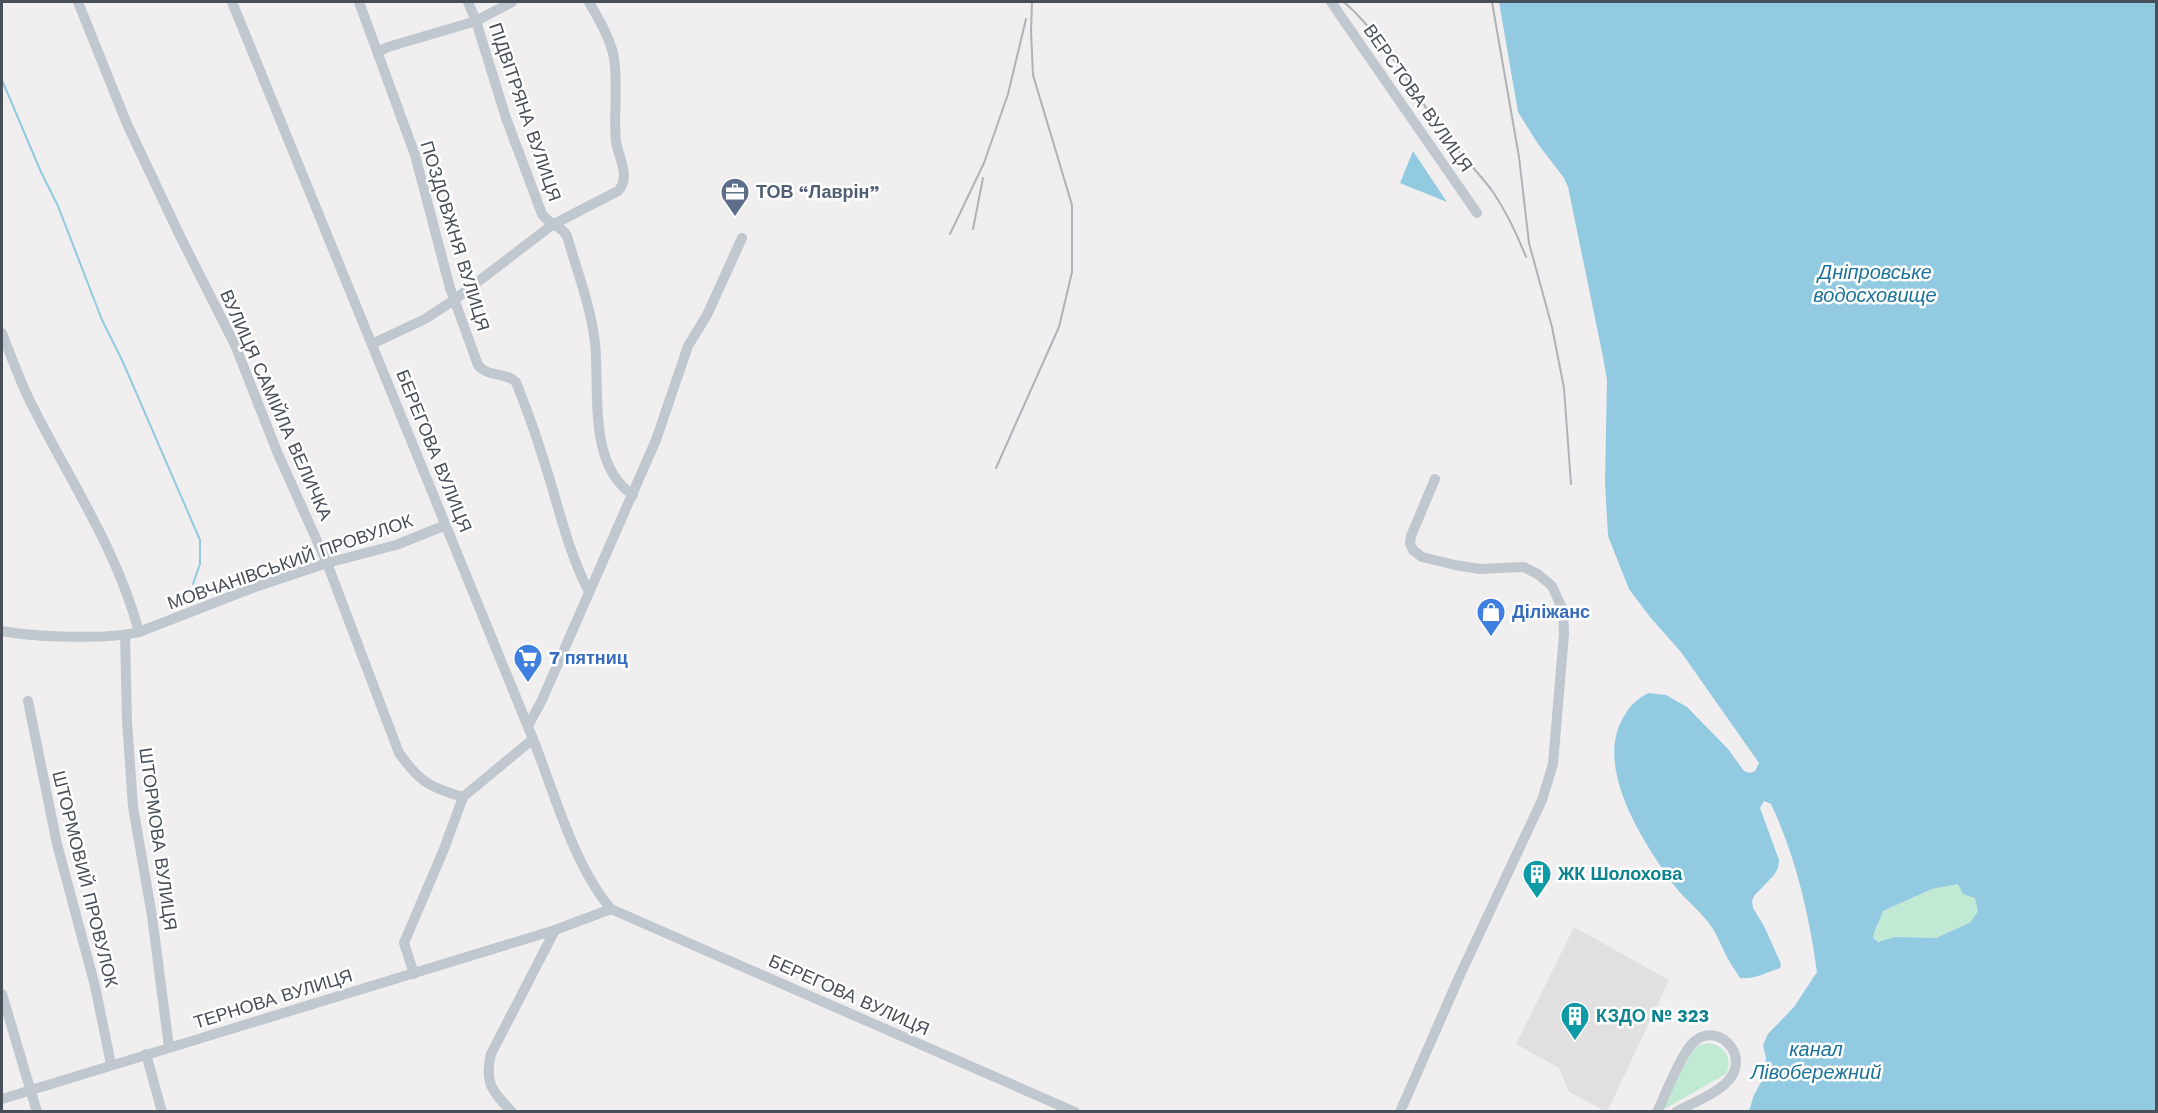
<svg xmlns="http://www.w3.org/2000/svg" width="2158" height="1113" font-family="'Work Sans',sans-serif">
<rect width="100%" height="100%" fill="#f0eeee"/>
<polygon fill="#e1dfdf" points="1574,927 1669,980 1608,1110 1603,1110 1569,1092 1559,1068 1516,1044"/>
<g fill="#c0ead4">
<polygon points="1958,884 1975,898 1979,911 1971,922 1936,938 1895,937 1878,942 1873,938 1883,911 1932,889"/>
<path d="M1709,1043C1725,1046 1733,1059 1726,1074L1659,1112L1691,1053L1699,1045Z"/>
</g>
<g fill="#92cae2" fill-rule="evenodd">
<path d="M1499,2H2156V1111H1749L1754,1095L1764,1077L1766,1058L1763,1045L1768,1034L1794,1007L1817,972C1809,914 1796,857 1771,804L1764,801L1760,808L1779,860L1778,868L1774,875L1754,896L1752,901L1753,908L1764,926L1781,964L1780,968C1768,972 1753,980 1740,978C1736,971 1731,965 1728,959C1722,948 1718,936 1711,926C1701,911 1685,900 1674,885C1644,844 1594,768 1623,718C1629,707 1637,698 1649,693L1666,695L1687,707L1728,749L1744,771L1750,773L1755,771L1759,763L1681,652L1650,617L1629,589L1608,536L1605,482L1607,380L1603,357L1568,187L1564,178L1538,144L1518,112ZM1958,884L1963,894L1975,898L1978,911L1971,922L1936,938L1895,937L1878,942L1873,938C1875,928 1880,921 1883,911L1932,889Z"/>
<polygon points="1413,151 1447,202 1400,183"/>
</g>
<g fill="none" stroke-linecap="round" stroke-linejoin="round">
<polyline stroke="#92cae2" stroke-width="2" points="2,80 41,172 58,206 102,320 122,360 200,540 200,564 193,584"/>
<g stroke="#c0c7ce" stroke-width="10">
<path d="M78,2L127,124L180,236L235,345L278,454L327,563L399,753C419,781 430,788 463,797"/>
<path d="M232,2L533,739C554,792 574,866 611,909L1075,1112"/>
<path d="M359,2L415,155L450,288L478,365C487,377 506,372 516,382C525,405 534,428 541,452C557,498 566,548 589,592"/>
<path d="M468,2L476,21L506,118L542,214C549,225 561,225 567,236C577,271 591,307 595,343C600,389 587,465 633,495"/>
<polyline points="1331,2 1477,213"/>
<polyline points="378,52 388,47 476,21 512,2"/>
<path d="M2,333C12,358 21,385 34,409C71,482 118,552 139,632"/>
<path d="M372,344L425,319L454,300L552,225L618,191C631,178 619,158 616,142C613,114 619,79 613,53C608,34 598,18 589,2"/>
<path d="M2,631C35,637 106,640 139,632L255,587L327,563L396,545L446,525"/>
<polyline points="125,635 127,721 133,807 152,916 169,1047"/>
<polyline points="28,701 57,844 95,986 111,1064"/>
<polyline points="528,726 542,700 656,440 688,346 707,315 742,238"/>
<polyline points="414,974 404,943 444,849 463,797 533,739"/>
<polyline points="2,994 37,1112"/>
<polyline points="146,1054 162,1112"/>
<polyline points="2,1099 555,930"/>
<path d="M512,1112C492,1091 484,1083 491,1054L555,930L611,909"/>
<polyline points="1400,1112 1460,975 1542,800 1553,764 1564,634 1563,610 1552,586 1539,575 1524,567 1480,569 1455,565 1422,557 1413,550 1410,543 1411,536 1435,479"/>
<path d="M1657,1112C1665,1095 1680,1057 1691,1045C1714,1017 1756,1056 1725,1084C1712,1096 1692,1103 1676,1112"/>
</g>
<g stroke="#b0b2b7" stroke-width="2">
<path d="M1344,2C1385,38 1411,89 1443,132C1458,153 1478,171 1493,192C1507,213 1517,234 1526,257"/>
<polyline points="1492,2 1519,157 1529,243 1552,327 1564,388 1571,484"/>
<polyline points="973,229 983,178"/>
<polyline points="950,234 984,163 1008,94 1026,19"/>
<polyline points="996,468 1059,327 1072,272 1072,205 1033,75 1031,31 1032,2"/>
</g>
</g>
<defs>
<g id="office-pin" transform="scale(1.5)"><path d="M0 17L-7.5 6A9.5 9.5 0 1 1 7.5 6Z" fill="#5c6f8a" stroke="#fff"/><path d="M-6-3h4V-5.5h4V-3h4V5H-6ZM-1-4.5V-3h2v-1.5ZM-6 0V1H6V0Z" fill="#fff"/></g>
<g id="shop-pin" transform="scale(1.5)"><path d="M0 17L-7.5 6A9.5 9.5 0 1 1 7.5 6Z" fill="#3f7fe0" stroke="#fff"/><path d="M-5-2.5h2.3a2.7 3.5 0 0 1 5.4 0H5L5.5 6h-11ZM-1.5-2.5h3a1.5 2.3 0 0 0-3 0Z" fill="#fff"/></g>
<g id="supermarket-pin" transform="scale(1.5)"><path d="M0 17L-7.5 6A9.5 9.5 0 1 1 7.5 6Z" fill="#3f7fe0" stroke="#fff"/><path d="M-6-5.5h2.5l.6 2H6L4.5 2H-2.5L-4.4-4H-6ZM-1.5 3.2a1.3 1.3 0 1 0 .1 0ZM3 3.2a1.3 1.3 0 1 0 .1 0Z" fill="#fff"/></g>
<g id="building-pin" transform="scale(1.5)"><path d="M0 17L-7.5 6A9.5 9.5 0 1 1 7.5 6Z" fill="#0f9aa8" stroke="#fff"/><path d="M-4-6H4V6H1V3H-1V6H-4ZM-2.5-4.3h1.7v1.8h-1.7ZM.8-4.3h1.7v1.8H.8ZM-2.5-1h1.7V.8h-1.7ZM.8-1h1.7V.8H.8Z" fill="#fff"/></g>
</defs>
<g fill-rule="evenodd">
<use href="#office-pin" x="735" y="192"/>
<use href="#shop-pin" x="1491" y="612"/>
<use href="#supermarket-pin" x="528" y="658"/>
<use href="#building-pin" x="1537" y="874"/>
<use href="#building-pin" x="1575" y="1016"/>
</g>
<g text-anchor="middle" stroke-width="5" stroke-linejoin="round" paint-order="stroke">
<g font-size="18" fill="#484f59" stroke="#fff">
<text transform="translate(1418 98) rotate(55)" y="6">ВЕРСТОВА ВУЛИЦЯ</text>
<text transform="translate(525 112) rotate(71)" y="6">ПІДВІТРЯНА ВУЛИЦЯ</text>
<text transform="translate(455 236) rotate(73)" y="6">ПОЗДОВЖНЯ ВУЛИЦЯ</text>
<text transform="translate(276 405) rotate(66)" y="6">ВУЛИЦЯ САМІЙЛА ВЕЛИЧКА</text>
<text transform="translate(434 451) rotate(68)" y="6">БЕРЕГОВА ВУЛИЦЯ</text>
<text transform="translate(290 562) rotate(-19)" y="6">МОВЧАНІВСЬКИЙ ПРОВУЛОК</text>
<text transform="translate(158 839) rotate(82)" y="6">ШТОРМОВА ВУЛИЦЯ</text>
<text transform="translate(85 879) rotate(76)" y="6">ШТОРМОВИЙ ПРОВУЛОК</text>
<text transform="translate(849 995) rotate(24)" y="6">БЕРЕГОВА ВУЛИЦЯ</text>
<text transform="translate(273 999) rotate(-17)" y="6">ТЕРНОВА ВУЛИЦЯ</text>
</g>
<g font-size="18" font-weight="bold" fill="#4e5e75" stroke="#fff" text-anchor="start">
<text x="756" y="198">ТОВ “Лаврін”</text>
</g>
<g font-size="18" font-weight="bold" fill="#366cbe" stroke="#fff" text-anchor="start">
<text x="1512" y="618">Діліжанс</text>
<text x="549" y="664">7 пятниц</text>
</g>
<g font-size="18" font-weight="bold" fill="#0d838f" stroke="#fff" text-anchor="start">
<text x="1558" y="880">ЖК Шолохова</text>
<text x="1596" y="1022">КЗДО № 323</text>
</g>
<g font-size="20" font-style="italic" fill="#1b7399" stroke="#fff">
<text x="1875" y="279">Дніпровське<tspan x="1875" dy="23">водосховище</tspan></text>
<text x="1816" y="1056">канал<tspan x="1816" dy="23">Лівобережний</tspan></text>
</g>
</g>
<rect width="2158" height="1113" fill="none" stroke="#484f59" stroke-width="6"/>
</svg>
